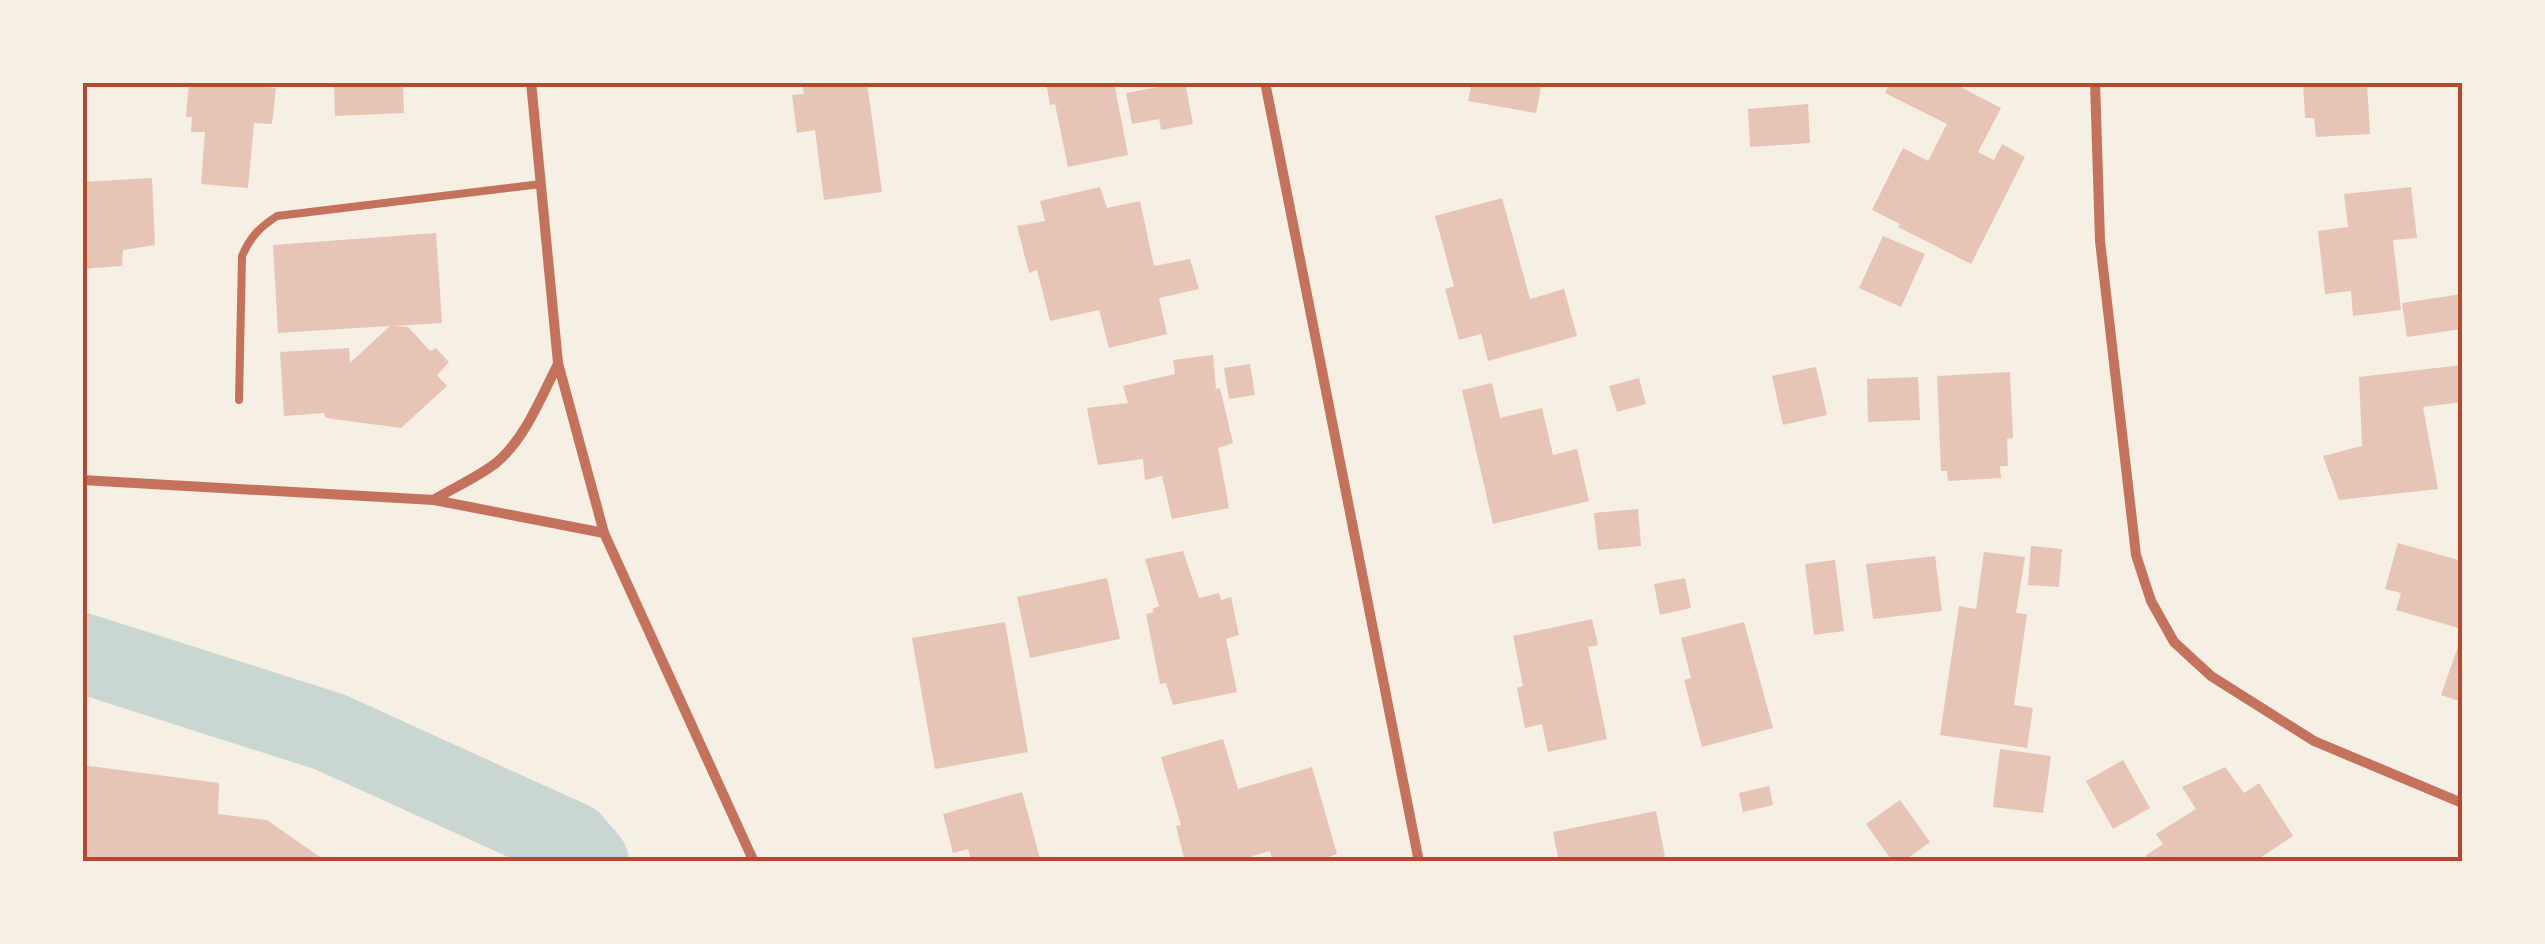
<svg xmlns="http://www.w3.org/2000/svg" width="2545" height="944" font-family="'Alegreya Sans',sans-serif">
<rect width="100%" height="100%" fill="#f6efe4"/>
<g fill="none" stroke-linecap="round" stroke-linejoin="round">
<polyline stroke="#c9d6d2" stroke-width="80" points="82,653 330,732 572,842 589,862"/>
</g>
<g fill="#e6c5b7">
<polygon points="189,82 268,82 268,87 276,88 272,124 254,123 248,188 201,184 205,132 191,132 192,117 186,117"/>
<polygon points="334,82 403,82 404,113 335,116"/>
<polygon points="802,82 867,82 882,192 824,200 815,130 797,133 792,95 804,94"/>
<polygon points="1046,82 1114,82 1128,155 1068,167 1055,104 1050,105"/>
<polygon points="1185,82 1193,124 1161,130 1159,119 1132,124 1126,93"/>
<polygon points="1472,82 1542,82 1536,113 1468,101"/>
<polygon points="1890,82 1951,82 2001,108 1978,152 1994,160 2002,144 2025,157 1971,264 1898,227 1900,224 1872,210 1903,148 1928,161 1947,124 1885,93"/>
<polygon points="2303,82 2367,82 2370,134 2316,137 2314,118 2305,118"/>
<polygon points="1808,104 1810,143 1750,147 1748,109"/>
<polygon points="152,178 155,245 123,250 122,266 82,269 82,182"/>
<polygon points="1100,187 1107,208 1140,201 1154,266 1190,259 1199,289 1159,298 1167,334 1109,348 1099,310 1050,321 1037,270 1029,273 1017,226 1045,221 1040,201"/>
<polygon points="2411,187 2417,238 2393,240 2401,310 2353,316 2351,291 2325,294 2318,231 2348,227 2344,194"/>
<polygon points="1502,198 1530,299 1564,289 1577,336 1488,361 1481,334 1459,340 1445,289 1454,286 1435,216"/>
<polygon points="436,233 442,323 394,326 408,327 430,351 436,348 449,362 437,375 447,386 401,428 326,418 324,413 284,416 280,352 349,348 350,363 390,326 278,333 273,245"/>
<polygon points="1883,236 1925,254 1901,307 1859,288"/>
<polygon points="2462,294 2462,329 2407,337 2402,303"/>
<polygon points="1213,355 1216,389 1220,388 1233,443 1218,448 1229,508 1172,519 1162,476 1145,480 1143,459 1098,465 1087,408 1128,403 1123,386 1175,374 1173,360"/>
<polygon points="1250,364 1255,395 1229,399 1224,368"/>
<polygon points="2462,365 2462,402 2423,407 2438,489 2339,500 2323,456 2362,446 2359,377"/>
<polygon points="1816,367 1827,415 1783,425 1772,376"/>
<polygon points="2010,372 2013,438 2007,439 2008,466 2000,466 2001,478 1948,481 1947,471 1941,471 1937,376"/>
<polygon points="1918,377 1920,420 1868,422 1867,379"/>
<polygon points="1639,378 1646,404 1617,412 1609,386"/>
<polygon points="1492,383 1500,418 1542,408 1553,455 1577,449 1589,501 1493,524 1462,390"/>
<polygon points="1638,509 1641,546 1598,550 1594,513"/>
<polygon points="2398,543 2462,561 2462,629 2396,610 2401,593 2385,589"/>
<polygon points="2031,546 2062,549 2059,587 2028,585"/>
<polygon points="1183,551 1199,598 1219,593 1221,600 1231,597 1239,635 1226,639 1237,692 1173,705 1166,683 1160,684 1146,614 1154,612 1152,609 1159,606 1145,559"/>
<polygon points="1984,552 2025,557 2016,613 2027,614 2014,705 2033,708 2027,748 1940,735 1959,606 1976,609"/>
<polygon points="1935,556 1942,611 1873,619 1866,564"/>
<polygon points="1835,560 1844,631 1814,635 1805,564"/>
<polygon points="1107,578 1120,639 1030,658 1017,597"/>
<polygon points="1685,578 1691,608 1660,615 1654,584"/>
<polygon points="1592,619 1598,645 1588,647 1607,739 1548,752 1542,724 1525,728 1517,688 1523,686 1513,636"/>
<polygon points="1005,622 1028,752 935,769 912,638"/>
<polygon points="1744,622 1773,728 1702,747 1684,680 1691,678 1681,638"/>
<polygon points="2462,635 2462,702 2441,695"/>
<polygon points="1223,739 1238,789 1312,767 1337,854 1313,862 1273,862 1270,851 1232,862 1185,862 1176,826 1181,825 1161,757"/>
<polygon points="2000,749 2051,756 2043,813 1993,807"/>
<polygon points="2123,760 2150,808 2113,829 2086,781"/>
<polygon points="82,765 219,783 218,814 267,820 327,862 82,862"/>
<polygon points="2225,767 2244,793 2259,783 2293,836 2254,862 2149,862 2145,856 2163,844 2156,834 2196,809 2182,787"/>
<polygon points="1769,786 1773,805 1743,812 1739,793"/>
<polygon points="1022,792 1041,862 971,862 968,849 953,853 943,814"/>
<polygon points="1900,800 1930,842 1903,862 1893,862 1866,824"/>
<polygon points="1656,811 1666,862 1559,862 1553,832"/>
</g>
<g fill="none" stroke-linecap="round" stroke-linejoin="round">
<path stroke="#c5725c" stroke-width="8" d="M239,400L242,256C250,237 260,227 277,216L541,184"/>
<g stroke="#c5725c" stroke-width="10">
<polyline points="531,82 558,363 604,533 754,862"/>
<polyline points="1265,82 1419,862"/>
<polyline points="2095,82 2100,241 2136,555 2151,601 2174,642 2211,676 2314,741 2462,803"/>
<polyline points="82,480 434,500 604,533"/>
<path d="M435,499C455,487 478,477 496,463C525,439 541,397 558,364"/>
</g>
</g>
<rect width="2545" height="944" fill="none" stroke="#f6efe4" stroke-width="170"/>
<rect x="85" y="85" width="2375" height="774" fill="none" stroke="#b5482f" stroke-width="4"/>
</svg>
